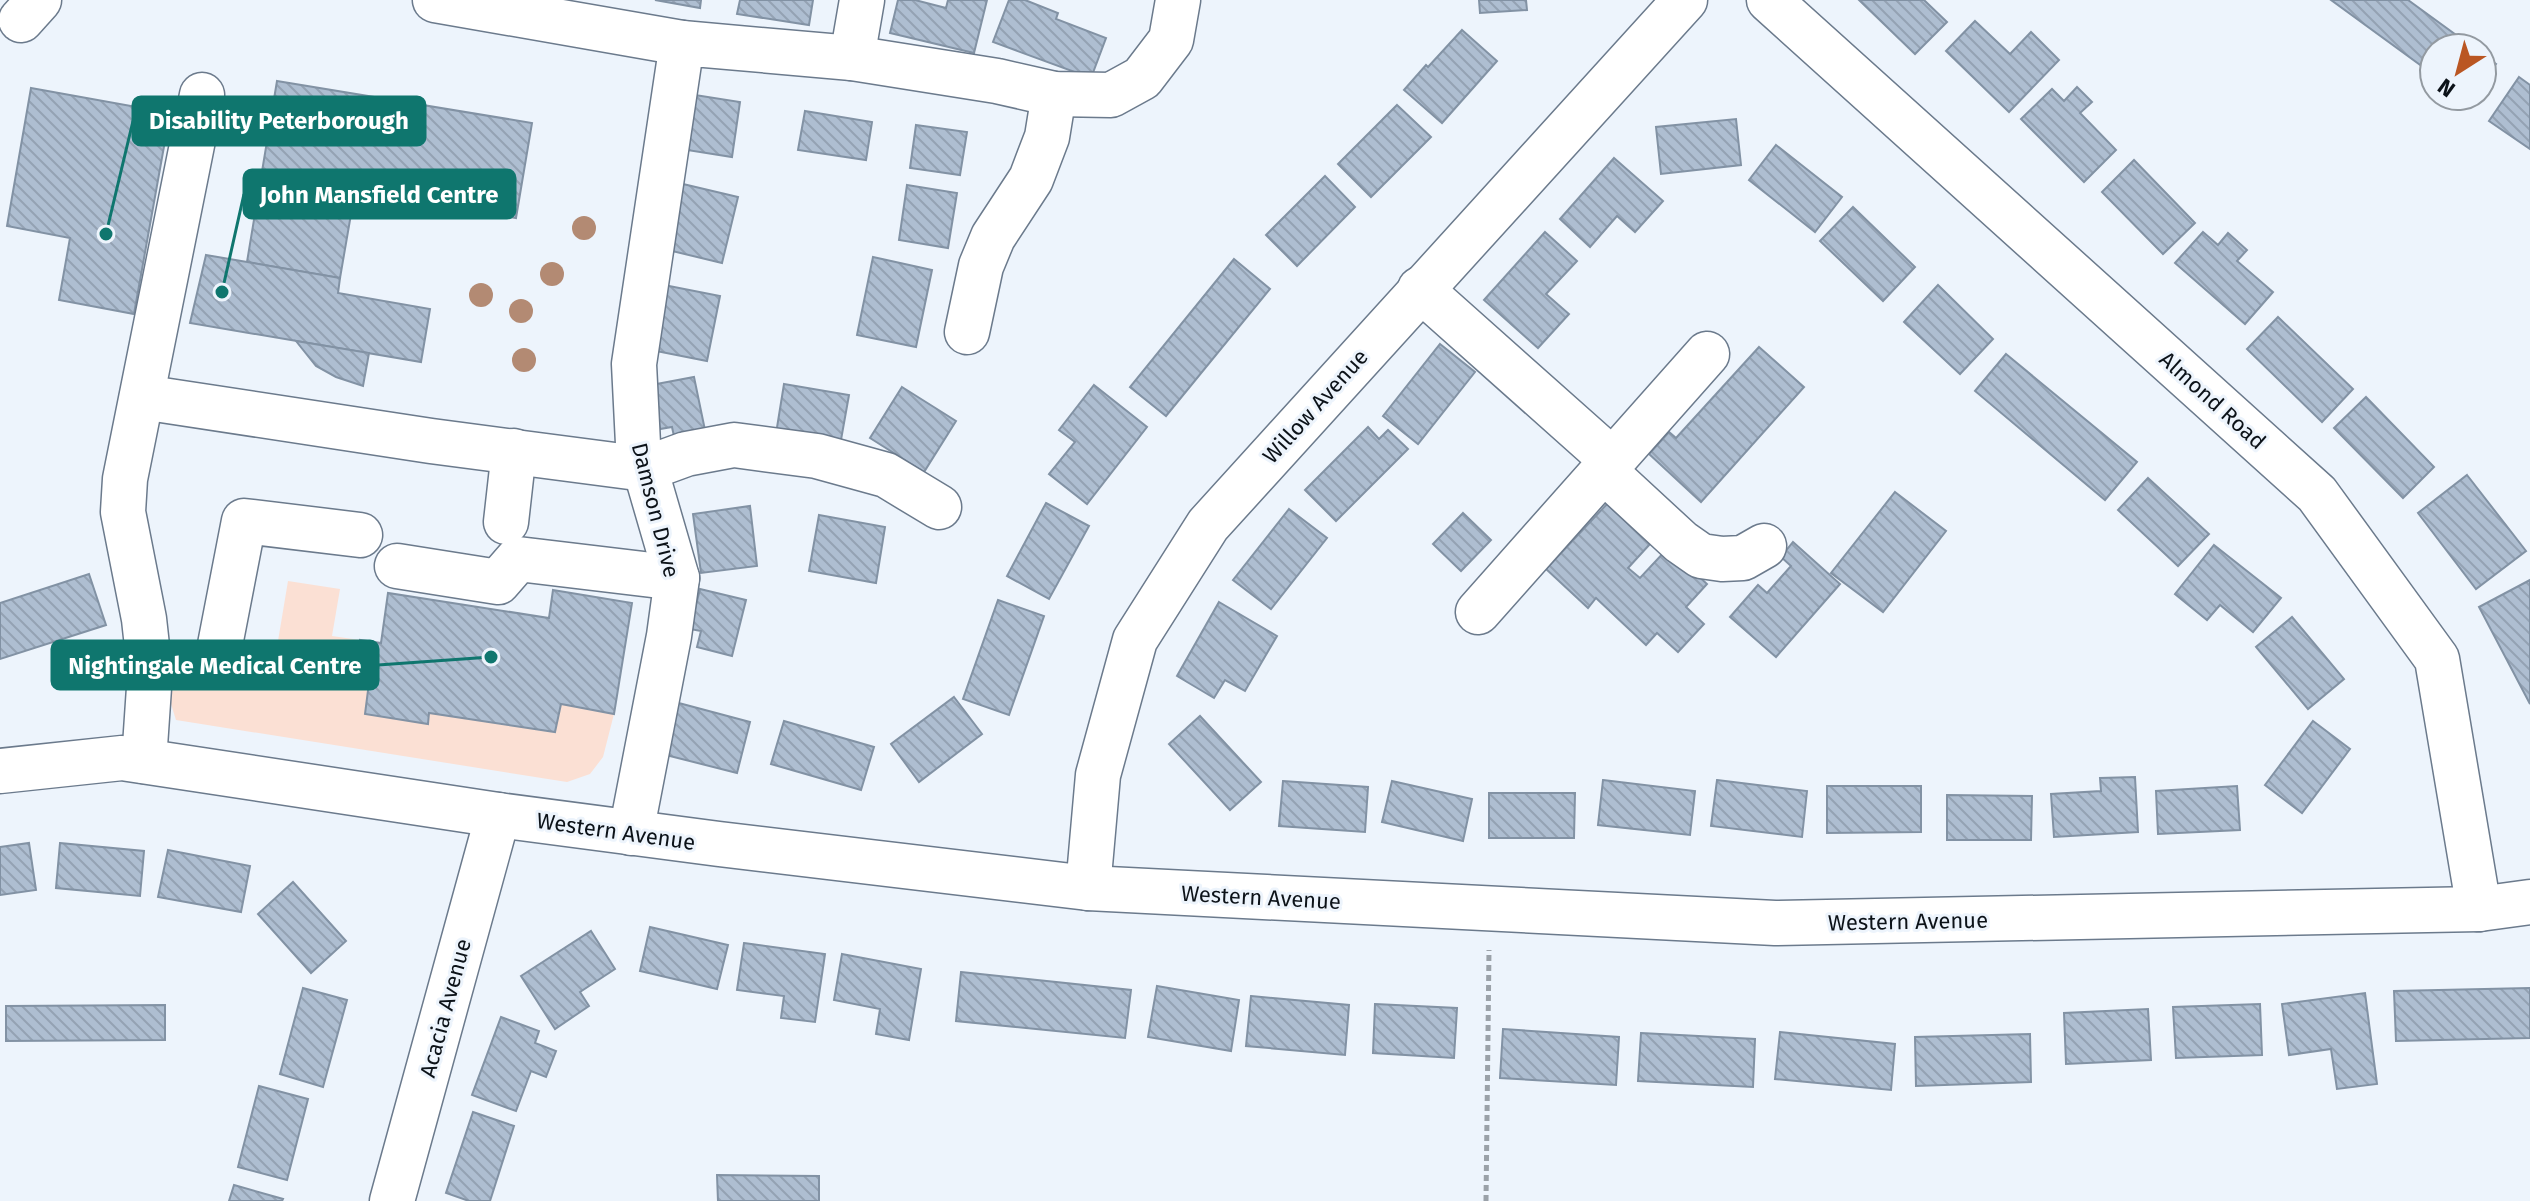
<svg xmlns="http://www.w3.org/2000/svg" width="2530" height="1201" font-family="'Fira Sans',sans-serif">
<defs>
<pattern id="building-back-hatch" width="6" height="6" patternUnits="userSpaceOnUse" patternTransform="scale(2)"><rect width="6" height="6" fill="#aebed1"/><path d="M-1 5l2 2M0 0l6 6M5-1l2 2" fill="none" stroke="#94a2b3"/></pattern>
</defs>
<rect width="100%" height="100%" fill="#edf4fc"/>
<polygon fill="#fbe0d4" points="288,581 340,589 332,636 360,640 356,671 370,675 365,714 427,724 429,713 554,732 561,704 614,714 603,757 590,774 567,782 176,720 161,672 270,689"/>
<g fill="url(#building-back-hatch)" stroke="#8292a4" stroke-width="2">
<polygon points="655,0 701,0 700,8"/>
<polygon points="740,0 813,0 809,25 737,14"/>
<polygon points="898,0 915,0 946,8 948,0 987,0 974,53 890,33"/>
<polygon points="1009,0 1025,0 1058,13 1056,19 1106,38 1091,78 993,42"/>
<polygon points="1479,0 1526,0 1527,10 1480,13"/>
<polygon points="1859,0 1924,0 1947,22 1915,54"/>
<polygon points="2331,0 2408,0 2474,48 2434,48 2434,75"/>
<polygon points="1975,21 2010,54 2031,32 2059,60 2009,112 1946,51"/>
<polygon points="1462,30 1497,61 1442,123 1404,90 1426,65 1428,67"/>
<polygon points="2482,54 2496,64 2482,83"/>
<polygon points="2519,77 2530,85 2530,149 2489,121"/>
<polygon points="277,81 532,123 516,218 355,191 340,278 247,262"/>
<polygon points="2077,87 2092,102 2080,113 2116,150 2084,182 2021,119 2052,89 2064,101"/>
<polygon points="31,88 170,113 134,314 59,300 70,238 7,226"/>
<polygon points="695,95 740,102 732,157 687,150"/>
<polygon points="1397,105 1431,137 1371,197 1338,164"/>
<polygon points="805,111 872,122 866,160 798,150"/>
<polygon points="1736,119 1741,165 1661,174 1656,127"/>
<polygon points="916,125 967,132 960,175 910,168"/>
<polygon points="1776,145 1842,197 1815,232 1749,180"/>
<polygon points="1614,158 1663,201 1635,232 1617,216 1590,247 1560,219"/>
<polygon points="2134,160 2195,223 2163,254 2102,192"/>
<polygon points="1325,176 1355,207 1297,266 1266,235"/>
<polygon points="683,184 738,197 722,263 668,250"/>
<polygon points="907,185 957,193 948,248 899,240"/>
<polygon points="1853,207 1915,267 1883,301 1820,241"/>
<polygon points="1545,232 1577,261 1546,294 1569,314 1538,348 1484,300"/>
<polygon points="2203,232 2218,245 2228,233 2247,250 2237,261 2273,292 2245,324 2175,263"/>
<polygon points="206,255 340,278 338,293 430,309 421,362 190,323"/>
<polygon points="873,257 932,270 916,347 857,335"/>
<polygon points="1234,259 1270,289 1166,416 1130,387"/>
<polygon points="664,285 720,296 707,361 651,350"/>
<polygon points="1938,285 1993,339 1960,374 1904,322"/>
<polygon points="2278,317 2353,389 2322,422 2247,349"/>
<polygon points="296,341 369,353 363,386 336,377 316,366"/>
<polygon points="1440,344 1475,372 1418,444 1383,416"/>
<polygon points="1759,347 1804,387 1701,502 1649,454 1669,432 1676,438"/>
<polygon points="2006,354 2137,462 2105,500 1975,391"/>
<polygon points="694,377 706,435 675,441 672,427 660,429 651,385"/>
<polygon points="784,384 849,395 839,451 775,440"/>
<polygon points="1094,385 1147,427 1087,504 1049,474 1075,442 1059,430"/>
<polygon points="902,387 956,421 924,472 870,438"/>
<polygon points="2366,397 2434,467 2403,498 2334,428"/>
<polygon points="1368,427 1379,439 1388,430 1408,449 1336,521 1305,490"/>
<polygon points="2467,475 2526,551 2476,589 2418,513"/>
<polygon points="2148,478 2209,534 2178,566 2118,510"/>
<polygon points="1895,492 1946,531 1883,612 1831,573"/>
<polygon points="1046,503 1089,526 1049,599 1007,576"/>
<polygon points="1607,504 1650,544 1628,568 1640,578 1668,548 1707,584 1686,607 1704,624 1678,652 1657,633 1646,645 1596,598 1588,608 1546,569"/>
<polygon points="750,506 757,566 701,573 693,514"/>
<polygon points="1289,509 1327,538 1271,609 1233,580"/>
<polygon points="1463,513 1491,540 1461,571 1433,544"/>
<polygon points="819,515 885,527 876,583 809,571"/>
<polygon points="1793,542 1840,584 1776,657 1730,617 1758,585 1767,593 1791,566 1781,557"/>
<polygon points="2214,545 2281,598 2253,632 2220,605 2207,620 2175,594"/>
<polygon points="89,574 106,625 0,659 0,603"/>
<polygon points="2530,580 2530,704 2479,607"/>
<polygon points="700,589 746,600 732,656 697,647 701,631 690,629"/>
<polygon points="553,590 632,603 614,714 561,704 555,732 429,713 428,724 365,714 370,675 356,672 360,640 381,643 388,593 549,618"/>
<polygon points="998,600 1044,616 1009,715 963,699"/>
<polygon points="1219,602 1277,636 1245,691 1225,680 1214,698 1177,676"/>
<polygon points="2292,617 2344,679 2308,709 2256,647"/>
<polygon points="954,697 982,734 919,782 891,744"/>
<polygon points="675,702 750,722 737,773 662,754"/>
<polygon points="1200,716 1261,782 1230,810 1169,744"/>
<polygon points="784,721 874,747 861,790 771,764"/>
<polygon points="2313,721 2350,749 2302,813 2265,785"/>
<polygon points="2135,777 2138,832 2054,837 2051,794 2101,791 2100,778"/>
<polygon points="1603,780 1695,791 1690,835 1598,825"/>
<polygon points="1717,780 1807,791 1802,837 1711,826"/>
<polygon points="1283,781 1368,787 1365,832 1279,826"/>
<polygon points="1392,781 1472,799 1463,841 1382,822"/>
<polygon points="1827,786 1921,786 1921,832 1827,833"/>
<polygon points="2237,786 2240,830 2158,834 2156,791"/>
<polygon points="1489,793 1575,793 1574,838 1489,838"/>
<polygon points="1947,795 2032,796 2031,840 1947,840"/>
<polygon points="29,843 36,890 0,895 0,847"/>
<polygon points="60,843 144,851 140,896 56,888"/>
<polygon points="168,850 250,866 241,912 158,897"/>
<polygon points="293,882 346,941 311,973 258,914"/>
<polygon points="650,927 728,945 717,989 640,971"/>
<polygon points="591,931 615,969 580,992 589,1006 555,1029 521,976"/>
<polygon points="744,943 825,954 815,1022 781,1018 784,996 737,990"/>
<polygon points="842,954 921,969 909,1040 876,1034 880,1009 834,1000"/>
<polygon points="961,972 1131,990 1125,1038 956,1021"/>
<polygon points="1157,986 1239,1000 1231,1051 1148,1037"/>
<polygon points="303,988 347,1000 323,1087 280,1074"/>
<polygon points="2530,988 2530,1038 2396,1041 2394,991"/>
<polygon points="2365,993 2377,1084 2337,1089 2331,1049 2289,1055 2282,1004"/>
<polygon points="1251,996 1349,1005 1345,1055 1246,1046"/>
<polygon points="1375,1004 1457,1008 1454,1058 1373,1053"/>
<polygon points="2260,1004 2262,1055 2176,1058 2173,1007"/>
<polygon points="165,1005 165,1040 6,1041 6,1006"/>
<polygon points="2148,1009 2151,1060 2066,1064 2064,1013"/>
<polygon points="501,1017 539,1031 535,1043 556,1051 546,1077 531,1071 516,1111 472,1095"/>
<polygon points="1503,1029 1619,1037 1616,1085 1500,1078"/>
<polygon points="1780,1032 1895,1044 1891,1090 1775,1079"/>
<polygon points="1641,1033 1755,1039 1753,1087 1638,1081"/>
<polygon points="2030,1034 2031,1082 1916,1086 1915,1037"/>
<polygon points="259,1086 308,1099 287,1180 238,1167"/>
<polygon points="473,1112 514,1126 490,1201 469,1201 446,1193"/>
<polygon points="717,1175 819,1176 819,1201 718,1201"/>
<polygon points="234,1185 283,1199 282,1201 229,1201"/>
</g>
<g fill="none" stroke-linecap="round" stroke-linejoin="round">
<g stroke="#6b7a8c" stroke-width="47">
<g id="minor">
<polyline points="435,0 682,43"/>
<polyline points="1769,0 2317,494 2437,659 2479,909"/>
<polyline points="21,20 39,0"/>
<polyline points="852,58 862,0"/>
<polyline points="1420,289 1612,460"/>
<polyline points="967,332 981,266 993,237 1031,179 1047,137 1054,94"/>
<polyline points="142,397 431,441 645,469 686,454 734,445 817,456 886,475 939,507"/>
<polyline points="1603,470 1681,542 1701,556 1722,559 1743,558 1764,546"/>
<polyline points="506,522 514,451"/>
<polyline points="397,566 498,582 518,559 677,578"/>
<polyline points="1478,612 1707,354"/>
<polyline points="220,645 244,521 360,535"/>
<polyline points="144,761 150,673 144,619 123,512 125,479 202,95"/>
<polyline points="0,771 122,758 498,815 719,844 1088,888 1775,923 2479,909 2530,902"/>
<polyline points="631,833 669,636 677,578 638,444 634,364 682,43 852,58 997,81 1054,94 1111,95 1142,78 1171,40 1178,0"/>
<polyline points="1088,888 1098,775 1135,640 1208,525 1685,0"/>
<polyline points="392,1201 498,815"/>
</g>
</g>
<polyline stroke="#9aa1a8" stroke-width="5" stroke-dasharray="6 4" stroke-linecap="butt" points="1486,1201 1489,950"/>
<use href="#minor" stroke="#fff" stroke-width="44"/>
</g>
<g fill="#b38a73">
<circle cx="584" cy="228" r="12"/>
<circle cx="552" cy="274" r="12"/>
<circle cx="481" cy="295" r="12"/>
<circle cx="521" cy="311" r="12"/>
<circle cx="524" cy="360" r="12"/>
</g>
<g text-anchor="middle" stroke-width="6" stroke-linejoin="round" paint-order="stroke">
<g font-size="22" fill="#0c1218" stroke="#edf4fc">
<text transform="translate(2213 400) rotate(42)" y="8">Almond Road</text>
<text transform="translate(1315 406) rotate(-48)" y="8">Willow Avenue</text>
<text transform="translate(656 510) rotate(76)" y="8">Damson Drive</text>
<text transform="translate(616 831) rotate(8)" y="8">Western Avenue</text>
<text transform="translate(1261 897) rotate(3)" y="8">Western Avenue</text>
<text transform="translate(1908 921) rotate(-1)" y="8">Western Avenue</text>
<text transform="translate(445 1008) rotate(-75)" y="8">Acacia Avenue</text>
</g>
</g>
<path fill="none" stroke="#0f766e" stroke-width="3" d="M106 234L133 121M222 292L244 194M491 657L378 665"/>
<g fill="#0f766e" stroke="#edf4fc" stroke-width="3">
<circle cx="106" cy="234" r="8"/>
<circle cx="222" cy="292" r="8"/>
<circle cx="491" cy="657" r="8"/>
</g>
<g fill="#0f766e" stroke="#0f766e" stroke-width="3">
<rect x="133" y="97" width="292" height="48" rx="8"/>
<rect x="244" y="170" width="271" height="48" rx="8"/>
<rect x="52" y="641" width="326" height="48" rx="8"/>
</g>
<g font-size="24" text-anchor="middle" font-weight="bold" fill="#fff">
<text x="279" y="129">Disability Peterborough</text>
<text x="379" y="203">John Mansfield Centre</text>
<text x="215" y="674">Nightingale Medical Centre</text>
</g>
<g transform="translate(2458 72) rotate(216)"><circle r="38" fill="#edf4fc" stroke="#939aa1" stroke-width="2"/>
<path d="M0-6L14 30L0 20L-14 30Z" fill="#ba5622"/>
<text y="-12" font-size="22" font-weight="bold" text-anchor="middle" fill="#0c1218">N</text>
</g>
</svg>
